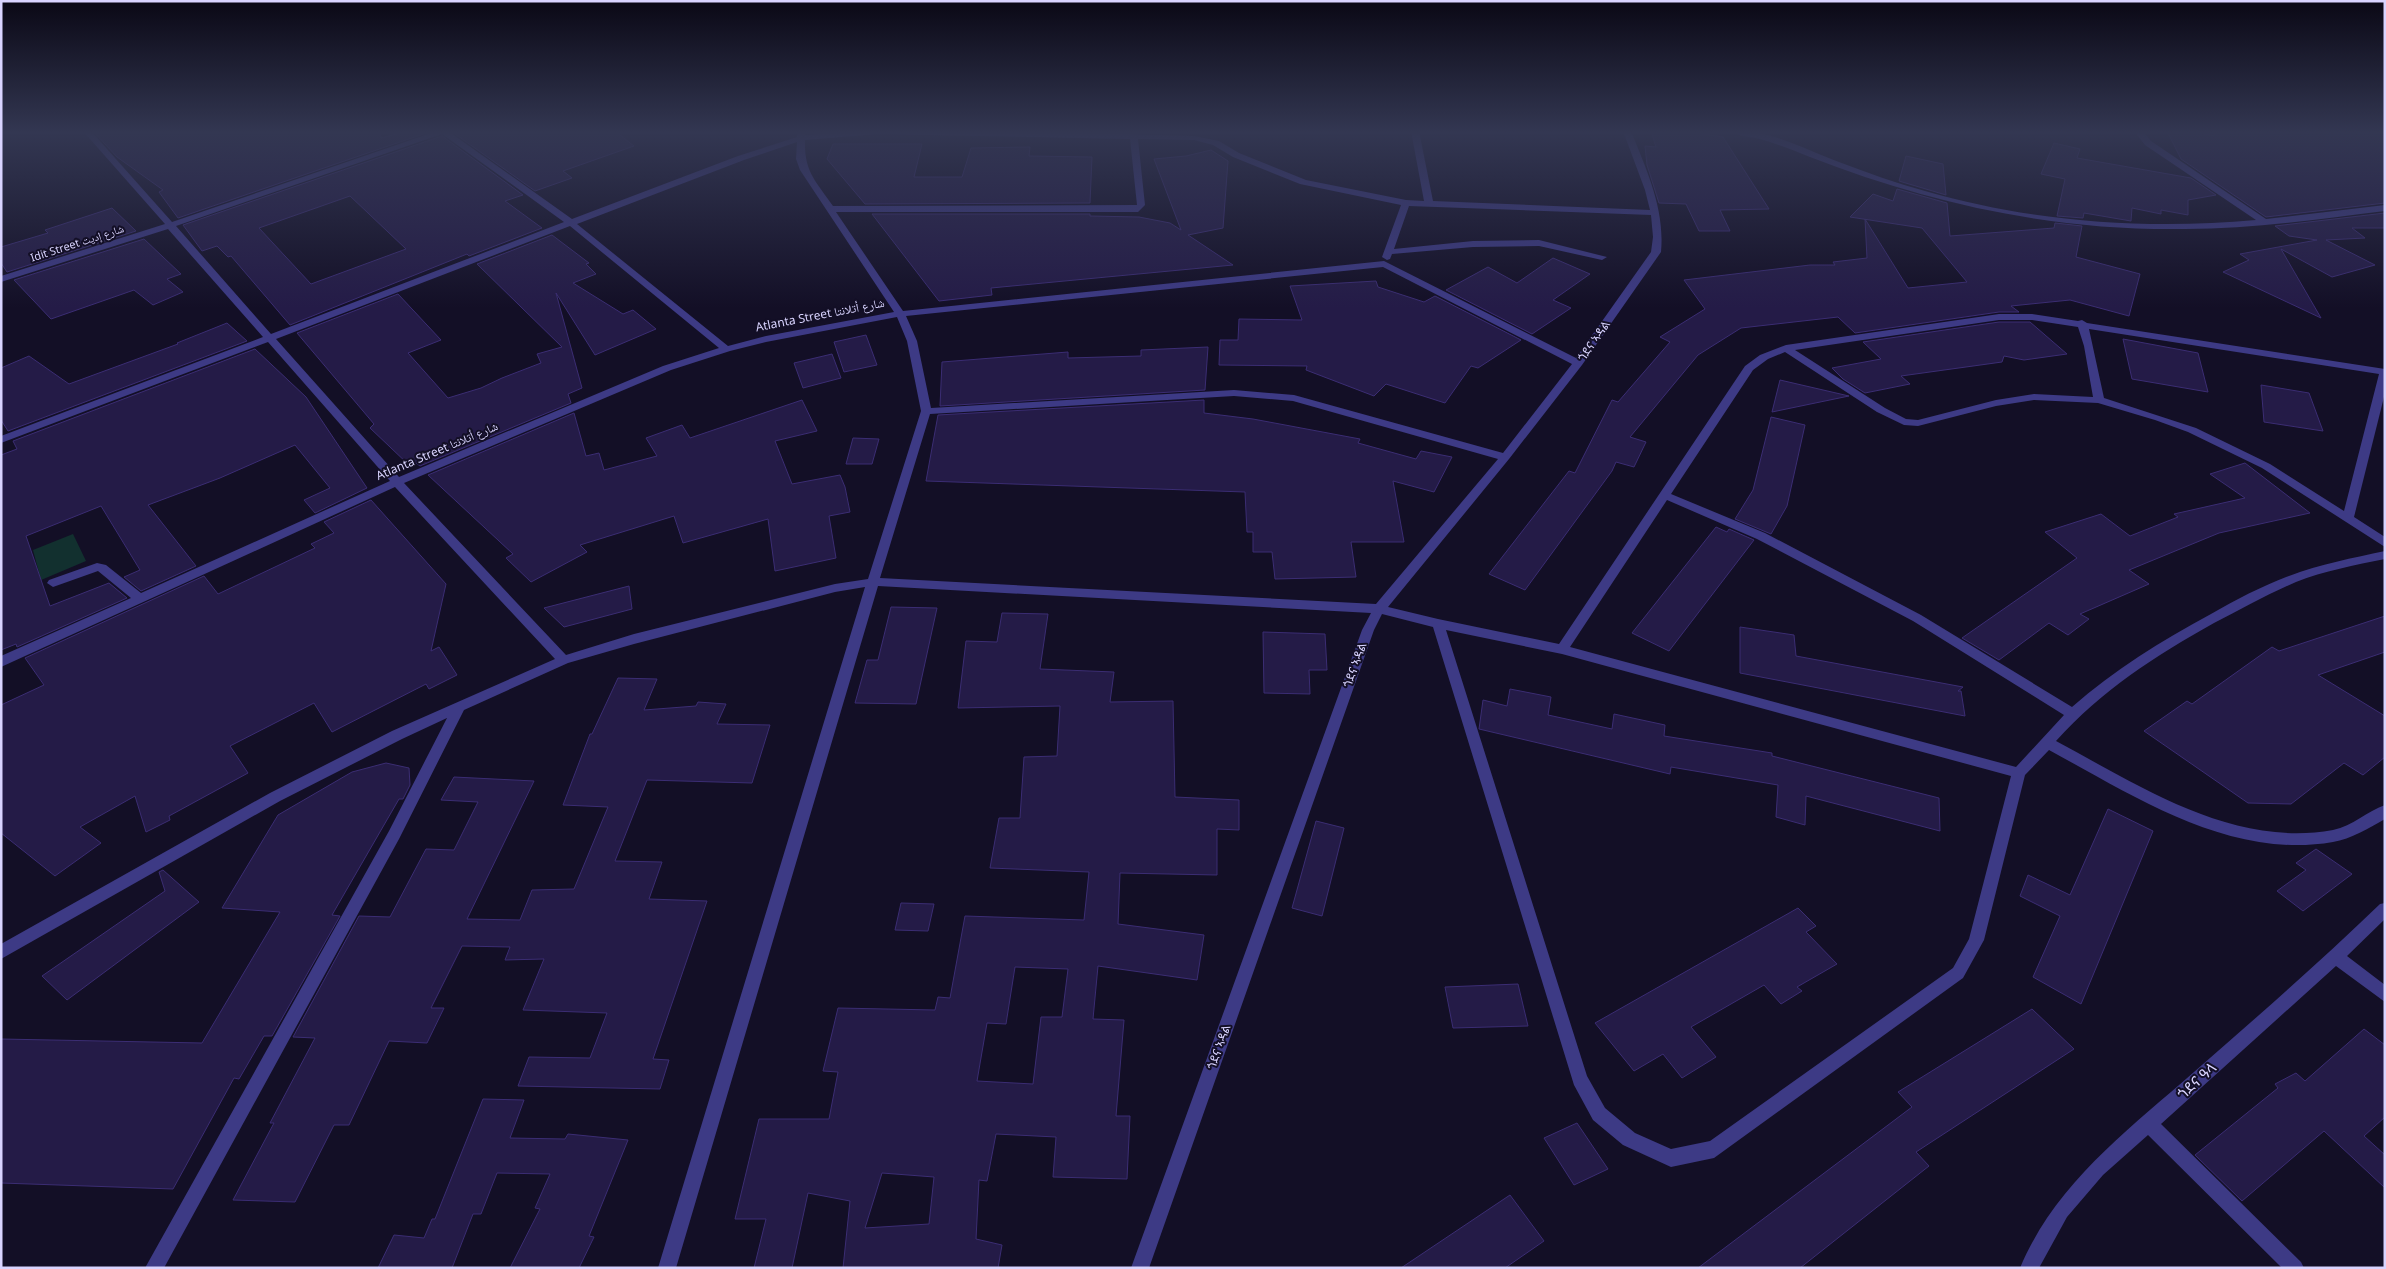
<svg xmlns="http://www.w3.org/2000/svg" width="2386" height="1269" font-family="'Noto Sans','Noto Naskh Arabic','Noto Sans Ethiopic',sans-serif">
<rect width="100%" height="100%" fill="#130f26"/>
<polygon fill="#12302f" points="73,534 86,561 41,580 33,550"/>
<g fill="#241b47" stroke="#3b2d73" fill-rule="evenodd">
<polygon points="93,131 380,131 381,138 408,131 432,131 178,218 159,192 163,190 117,157"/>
<polygon points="451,131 615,131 634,146 563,171 572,178 535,191"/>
<polygon points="1651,131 1684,131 1723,137 1769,209 1720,210 1730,231 1699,231 1686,204 1659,203 1647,165 1645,146 1656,147"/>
<polygon points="2167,131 2191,131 2214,136 2215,131 2385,131 2385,203 2266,217 2181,159"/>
<path d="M442,136L523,195L505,201L542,228L469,256L467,254L290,325L231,256L228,257L217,246L202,251L183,225ZM350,196L406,249L311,284L259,228Z"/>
<polygon points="2054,143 2080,149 2077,158 2191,178 2216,195 2188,200 2188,215 2161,210 2161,214 2132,208 2131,221 2084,213 2083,218 2057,216 2065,179 2041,174"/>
<polygon points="833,144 922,144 914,177 962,177 971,148 1030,147 1029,156 1092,157 1090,203 865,204 827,159"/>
<polygon points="1211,150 1228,161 1223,228 1188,235 1233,265 991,288 992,295 939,301 872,214 1090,214 1090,216 1139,217 1170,223 1181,230 1154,159 1186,156"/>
<polygon points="1906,156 1943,164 1946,195 1899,181"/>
<polygon points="1897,189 1947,203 1950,236 2054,228 2055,223 2082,226 2076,257 2140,274 2129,316 2070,300 2011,306 2019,312 1999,312 1855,333 1838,317 1741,328 1698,355 1630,437 1646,442 1634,467 1616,462 1612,471 1525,590 1489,574 1569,471 1575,473 1612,400 1618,402 1670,342 1660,337 1705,309 1684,280 1810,265 1835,265 1833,262 1867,258 1865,219 1908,288 1967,282 1922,228 1850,217 1873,194 1893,201"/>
<polygon points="112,208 136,231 7,272 1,263 1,247 48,233 45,230"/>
<polygon points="2385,213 2385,228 2352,228 2365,238 2326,240 2375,265 2332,277 2281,249 2321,318 2223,272 2249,260 2240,254 2317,240 2289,236 2275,226"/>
<polygon points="552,235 589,263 586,264 596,274 573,283 623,314 633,310 656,329 595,355 556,293 582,388 568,394 571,403 420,466 416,463 410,466 370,428 374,424 297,333 398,294 441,340 408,353 448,398 481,388 502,378 541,363 537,354 562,347 477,264"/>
<polygon points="144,239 181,274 167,279 183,292 153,305 134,290 51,319 14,280"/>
<polygon points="1553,258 1590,274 1553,300 1571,308 1532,334 1446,290 1488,267 1517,283"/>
<polygon points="1376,281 1378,287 1424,302 1435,296 1521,340 1478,368 1471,366 1445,403 1386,384 1374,396 1306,370 1307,366 1219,365 1220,340 1238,340 1239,319 1302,320 1290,286"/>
<polygon points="1999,322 2030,322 2067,354 2024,360 2004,356 2002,362 1901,376 1910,384 1865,393 1843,379 1832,368 1881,359 1863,342"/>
<polygon points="227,323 247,341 8,431 1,420 1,368 29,356 69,384 178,344 177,343"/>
<polygon points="866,335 877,365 844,372 834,342"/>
<polygon points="2123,339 2198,353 2208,392 2132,379"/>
<polygon points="1208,347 1205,390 940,406 942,362 1068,352 1068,358 1141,356 1141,350"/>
<polygon points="255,349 306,397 367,488 315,513 304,500 330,488 295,445 220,478 148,505 196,566 141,591 124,577 140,570 101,506 26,536 50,606 109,583 127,598 17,647 16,644 1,650 1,455 17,449 13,441"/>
<polygon points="832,354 841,378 803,388 794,363"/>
<polygon points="1780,380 1849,396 1772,412"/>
<polygon points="2261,385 2309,393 2323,431 2264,422"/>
<polygon points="802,400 817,431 775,441 792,484 840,475 845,487 850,512 829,516 836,558 775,571 768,519 683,543 674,516 580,545 587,552 531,582 506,558 513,554 428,475 574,413 586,456 599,453 604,470 657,456 646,438 682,425 690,438"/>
<polygon points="1204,400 1204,413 1253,419 1360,439 1358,443 1416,459 1421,451 1452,457 1434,492 1393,481 1404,542 1351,542 1356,577 1275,579 1272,552 1253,552 1253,532 1247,532 1245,492 926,481 938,415"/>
<polygon points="1771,417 1805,425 1787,506 1771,534 1735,519 1753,490"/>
<polygon points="853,438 879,439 872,464 846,464"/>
<polygon points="2245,463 2310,513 2219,533 2129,570 2149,584 2080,614 2089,619 2068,635 2049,623 1999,660 1962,638 2077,558 2045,532 2101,514 2130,536 2178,517 2174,514 2245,498 2210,474"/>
<polygon points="371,500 446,584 431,651 439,647 457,675 429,689 426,684 332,732 314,703 230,746 248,773 169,816 170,820 146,832 135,796 80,827 101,843 55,876 1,833 1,705 44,685 25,658 204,576 218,594 315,548 311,544 334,533 324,522"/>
<polygon points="1716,527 1727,532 1729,529 1754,540 1669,651 1632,633"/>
<polygon points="629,586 632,609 564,627 544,608"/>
<polygon points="891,607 937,608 916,704 855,703 867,660 878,660"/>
<path d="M1002,613L1048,614L1040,669L1114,672L1110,702L1173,701L1175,797L1239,800V830L1217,829V875L1120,873L1118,924L1204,935L1197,980L1098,966L1093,1019L1124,1020L1116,1116H1130L1127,1179L1053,1177L1056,1137L996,1134L987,1181L979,1180L976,1239L1002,1245L998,1268H843L850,1201L808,1193L792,1268H754L766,1219H735L759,1119H829L838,1072L823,1071L838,1008L935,1010L938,997L950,998L965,916L1084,920L1089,872L990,868L999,818H1020L1024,757L1057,756L1060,706L958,708L966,641L997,642ZM1015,967L1068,969L1062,1017H1041L1033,1084L977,1081L987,1023L1006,1024ZM882,1173L934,1177L929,1224L865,1228Z"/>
<polygon points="2385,616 2385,652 2318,675 2385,716 2385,757 2363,775 2344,763 2291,804 2248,803 2144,731 2187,701 2192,704 2272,647 2279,651"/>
<polygon points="1740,627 1794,635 1796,656 1963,687 1958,691 1961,691 1965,716 1740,673"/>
<polygon points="1263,632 1325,634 1327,670 1309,670 1310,694 1264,693"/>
<polygon points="618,678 657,679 644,710 696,706 698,702 726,704 717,724 770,725 752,783 647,780 615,861 662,862 649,899 707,901 653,1059 669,1060 660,1089 518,1086 529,1057 590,1058 607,1013 523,1010 544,959 505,960 510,947 462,946 431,1008 444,1008 427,1043 389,1041 349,1125 334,1125 295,1202 233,1200 274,1123 270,1123 315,1038 293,1037 359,916 390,917 426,849 454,850 478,802 441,800 454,777 534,781 467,919 520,920 532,890 574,889 608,807 563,805 590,734 592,734"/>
<polygon points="1510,689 1551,697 1548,715 1612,729 1614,714 1665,725 1664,736 1772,753 1772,756 1939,798 1940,831 1806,796 1805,825 1776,817 1778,785 1671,767 1670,774 1479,729 1483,700 1507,706"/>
<polygon points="386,763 409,768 410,785 403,799 399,799 332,915 340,916 272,1036 264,1036 239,1079 234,1078 173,1189 1,1183 1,1039 202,1043 280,912 222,908 278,815 352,772"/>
<polygon points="2108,809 2153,831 2081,1004 2033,977 2060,916 2020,896 2028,875 2070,895"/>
<polygon points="1316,821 1344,828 1322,916 1292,908"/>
<polygon points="2316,849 2352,874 2303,911 2277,891 2306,870 2296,863"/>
<polygon points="163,870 199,902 67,1000 42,976 165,891 159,872"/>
<polygon points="901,903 934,904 928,931 895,930"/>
<polygon points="1798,908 1816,926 1806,932 1837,964 1797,987 1802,991 1781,1004 1764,985 1691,1027 1716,1057 1682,1078 1663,1054 1634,1071 1595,1023"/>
<polygon points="1518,984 1528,1026 1453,1028 1445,987"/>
<polygon points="2032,1009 2074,1049 1916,1152 1929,1166 1800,1268 1698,1268 1912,1107 1898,1092"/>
<polygon points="2364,1029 2385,1045 2385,1117 2364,1136 2385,1155 2385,1188 2324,1131 2242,1201 2195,1155 2278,1088 2275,1084 2296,1073 2305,1081"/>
<polygon points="483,1099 524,1100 510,1138 565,1139 568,1134 628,1140 589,1236 594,1237 579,1268 510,1268 540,1209 535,1208 550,1174 497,1173 481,1214 473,1214 452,1268 378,1268 394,1235 424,1238 432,1219 435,1219"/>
<polygon points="1577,1123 1608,1169 1574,1185 1544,1138"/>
<polygon points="1510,1195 1544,1241 1505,1268 1401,1268"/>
</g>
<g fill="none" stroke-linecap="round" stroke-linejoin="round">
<g fill="#3d3a85" fill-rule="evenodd">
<path d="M83,131H91L172,222L437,131H448L572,219L738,156L797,137V133L801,131H804L805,135C934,125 1065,133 1194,136L1219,141L1239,153L1306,180L1406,200L1424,201L1411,131H1419L1433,201L1650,210L1645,190L1623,131H1631C1647,171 1665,209 1661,252L1582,365L1509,459L1388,607L1438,619L1559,644L1745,366L1760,355L1786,345L1999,314H2032L2078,321L2082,320L2087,323L2385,369V393L2354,517L2385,537V547L2262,468L2188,432L2155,420L2098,403L2034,400L1996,406L1918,426L1904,425L1877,412L1785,352L1768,359L1753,370L1671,494L1765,533L1921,615L2072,707C2114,670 2161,641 2211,614C2236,600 2262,586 2289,576C2320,564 2353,558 2385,551V559C2355,565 2324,571 2296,582C2268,594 2241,609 2214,623C2155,656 2102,690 2056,741C2140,786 2233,848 2333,830C2353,826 2367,811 2385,805V819C2369,828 2351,839 2333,842C2230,860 2134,796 2049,750L2025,775L1984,940L1963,978L1714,1158L1671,1167L1623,1145L1593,1120L1574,1085L1433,627L1382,614L1374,630L1149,1268H1131L1362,630L1371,613L878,586L676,1268H658L865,587L835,592L634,644L568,663L464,710L399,839L164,1268H145L389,831L447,718L402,739L280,801L1,959V944L270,793L392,731L555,659L395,487L1,667V656L131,598L98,571L53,587L47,583L49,580L97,563L106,565L141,593L390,481L268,342L1,443V436L263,337L168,229L1,282V276L165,224ZM442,134L564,222L271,334L176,226ZM878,134L1130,139L1137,205L833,206C816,181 804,172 805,140ZM1138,139L1194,140L1213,145L1233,157L1300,184L1401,205L1382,257L1387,260L1390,259L1392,254L1473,247L1539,246L1602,260L1607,257L1539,240L1473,241L1394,249L1409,206L1651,215L1653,237L1651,252L1576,358L1384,261L903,311L836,212H1138L1145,205ZM797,142L796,159L800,170L894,312L766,336L728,346L577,224L744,160ZM570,226L719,348L663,366L399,477L276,339ZM1383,267L1572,364L1503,453L1294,395L1234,390L931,408L917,341L906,316ZM897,317L907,341L921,411L868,579L835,584L634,634L566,655L404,483L671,370L730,351L766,342ZM1999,320H2032L2078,327L2084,346L2093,397L2034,394L1996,400L1918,420L1906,419L1885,408L1795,350ZM2089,329L2379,374L2344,511L2270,464L2196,428L2104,398ZM1234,396L1293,401L1498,459L1376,604L880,578L930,414ZM1667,500L1757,539L1913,621L2064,715L2016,767L1570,647ZM1446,630L1562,654L2011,776L1969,939L1953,968L1710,1141L1671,1149L1635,1133L1605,1108L1587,1076Z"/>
<path d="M1731,131C1767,128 1806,150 1839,162C1868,173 1896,183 1925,191C2032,222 2146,230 2256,220L2145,145L2134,131H2142L2151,141L2266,219L2385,205V211C2319,219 2252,229 2185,229C2055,231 1930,204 1810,157C1793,150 1777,144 1760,139C1751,137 1738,136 1731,131Z"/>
<path d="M2385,903V919L2347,956L2385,985V1002L2336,966L2161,1124L2301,1262L2304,1268H2282L2148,1135L2103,1175L2067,1217L2039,1268H2020C2055,1184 2128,1130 2194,1072C2257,1017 2320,962 2380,904Z"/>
</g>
</g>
<linearGradient id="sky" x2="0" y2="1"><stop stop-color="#0a0815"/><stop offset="0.43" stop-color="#333752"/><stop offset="1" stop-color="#333752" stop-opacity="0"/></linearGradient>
<rect width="2386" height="308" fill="url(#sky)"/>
<g text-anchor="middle" stroke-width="4" stroke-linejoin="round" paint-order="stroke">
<g font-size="11" fill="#d9d4ff" stroke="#130f26">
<text transform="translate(77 243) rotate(-18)" y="4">Idit Street شارع إديت</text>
</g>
<g font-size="12" fill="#d9d4ff" stroke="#130f26">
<text transform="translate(820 315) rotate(-11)" y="4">Atlanta Street شارع أتلانتا</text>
<text transform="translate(1594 341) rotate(-55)" y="4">ጎደና ኣዳል</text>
<text transform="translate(437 451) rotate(-23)" y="4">Atlanta Street شارع أتلانتا</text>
<text transform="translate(1355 665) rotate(-70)" y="4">ጎደና ኣዳል</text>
<text transform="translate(1219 1047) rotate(-70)" y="4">ጎደና ኣዳል</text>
</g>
<g font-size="15" fill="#d9d4ff" stroke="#130f26">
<text transform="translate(2197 1081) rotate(-42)" y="5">ጎደና ዓላ</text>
</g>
</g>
<rect width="2386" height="1269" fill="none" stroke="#d9d4ff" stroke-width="5"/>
</svg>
